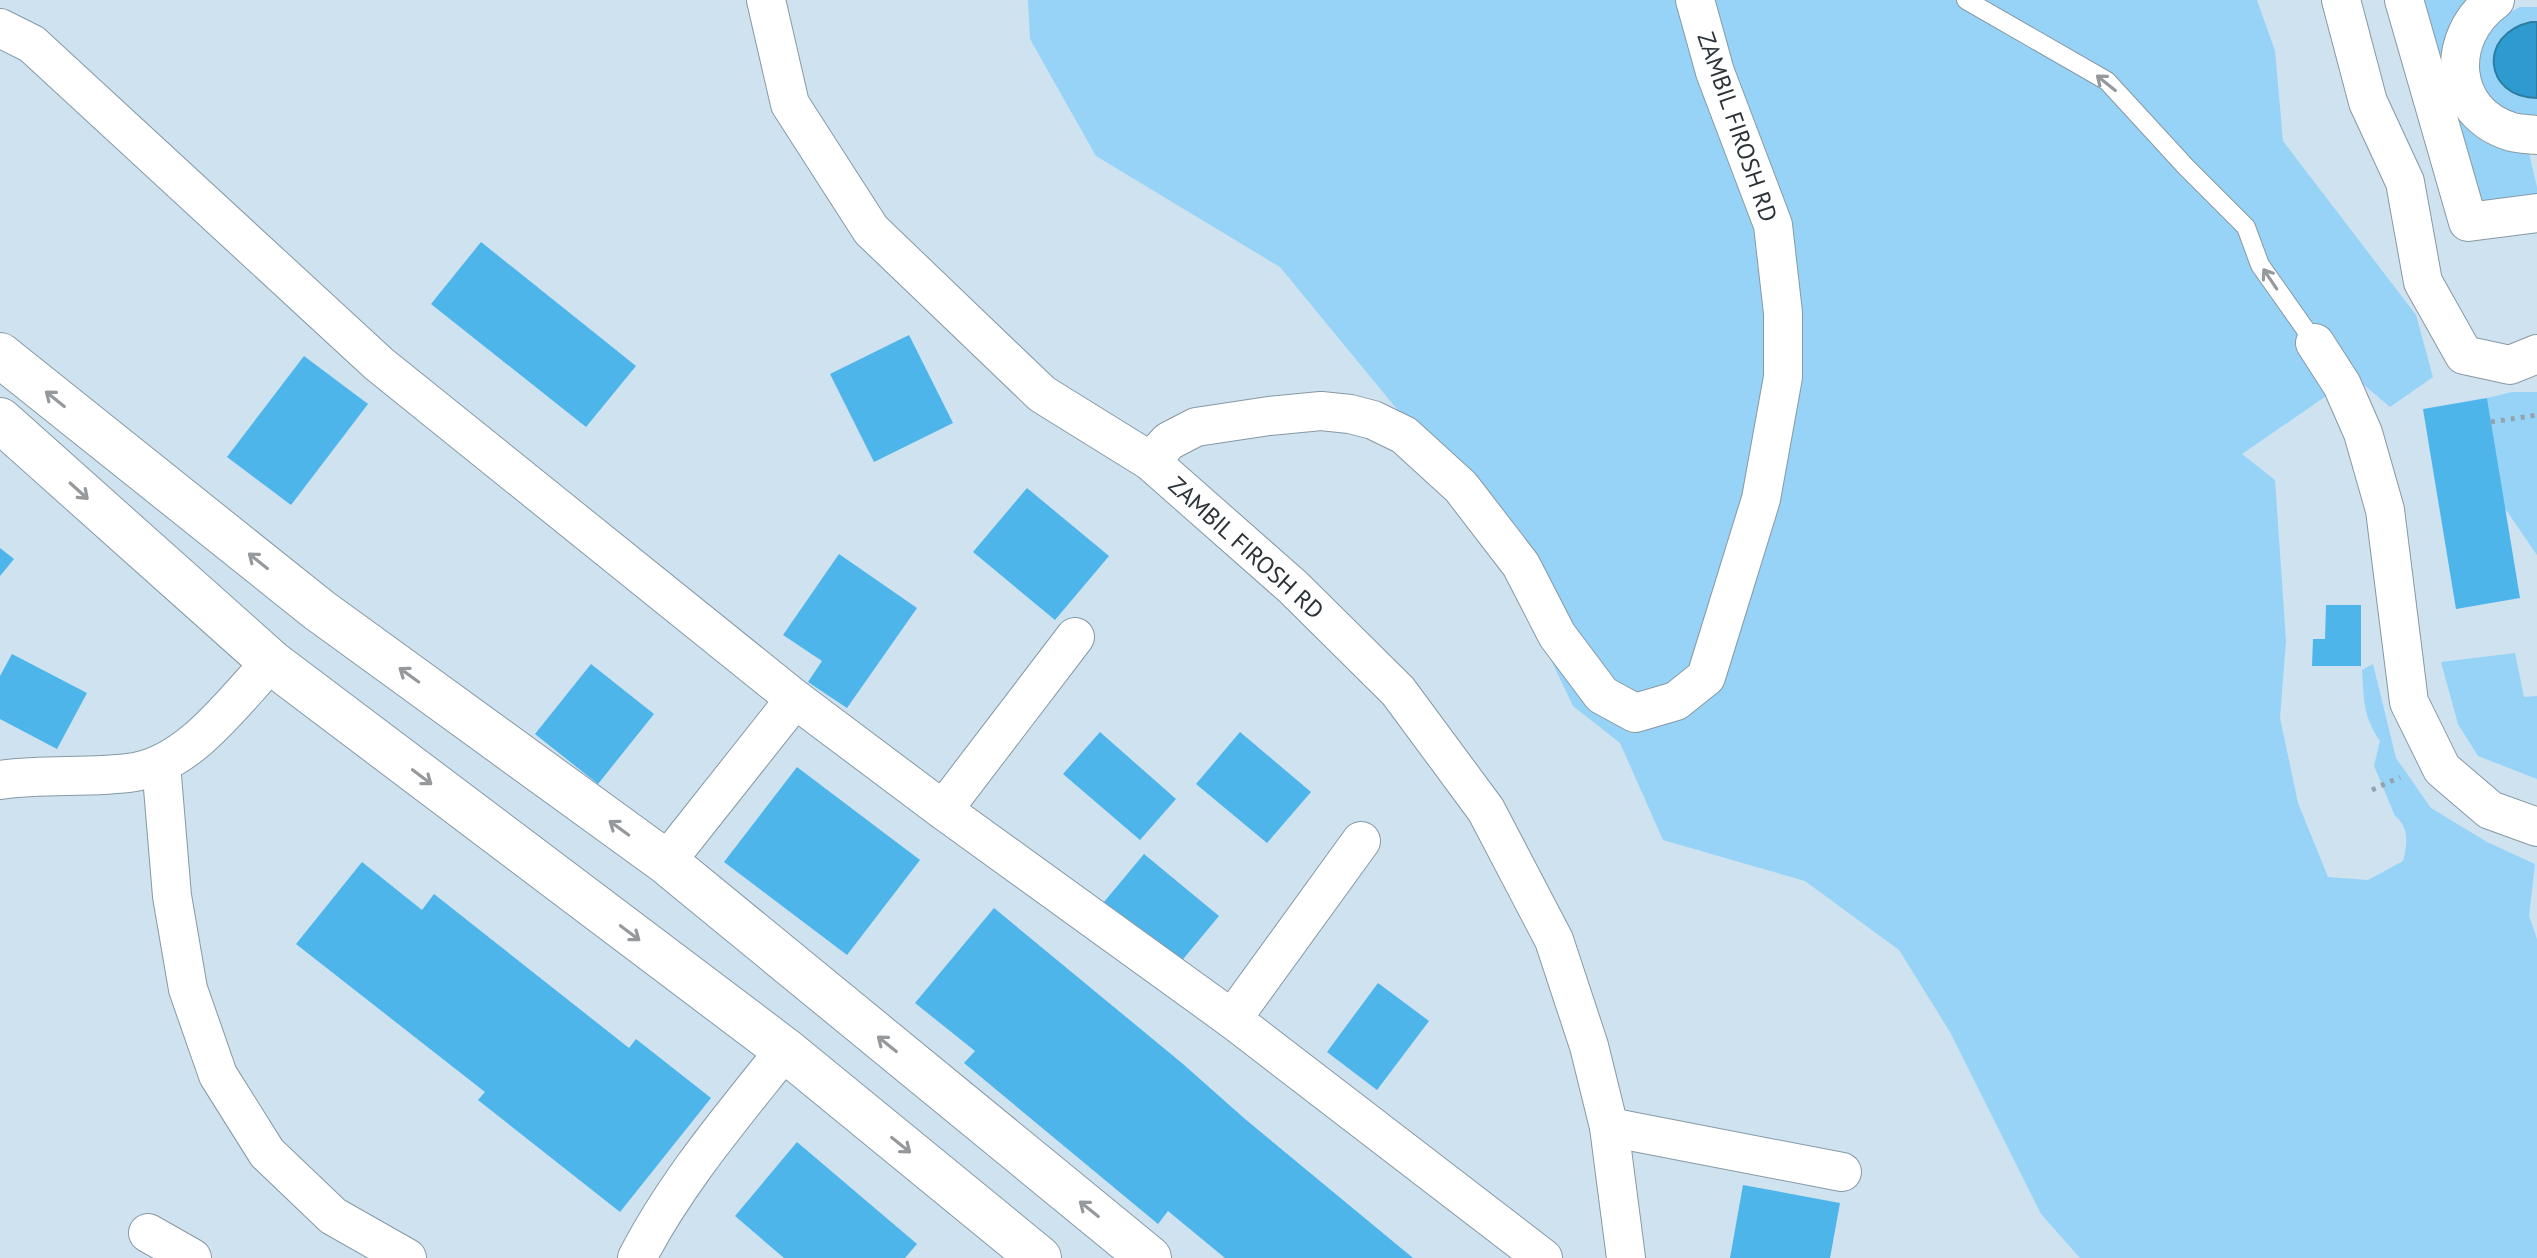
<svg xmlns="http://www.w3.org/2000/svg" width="2537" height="1258" font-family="'PT Sans',sans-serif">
<rect width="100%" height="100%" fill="#cee2ef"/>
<g fill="#97d3f7">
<path d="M1028,0H2257L2275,51L2283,141L2416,315L2433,377L2390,407L2345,369L2342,385L2242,454L2275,480L2286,641L2280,718L2298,803L2328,877L2368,880L2403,861C2407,846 2410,827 2395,816L2374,766L2380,741C2363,716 2364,700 2362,670L2373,664L2396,758L2431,808L2487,842L2535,864L2529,916L2537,939V1258H2080L2041,1214L1950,1032L1899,950L1805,881L1663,840L1620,743L1573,706L1544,645L1461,487L1280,267L1096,156L1030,39Z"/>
<polygon points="2424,0 2472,0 2447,61 2436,63"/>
<path d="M2520,7H2537V115C2513,116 2484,103 2479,76C2478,71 2479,63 2480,57C2480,51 2479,44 2482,39C2491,24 2505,14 2520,7Z"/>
<polygon points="2447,92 2528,149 2537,187 2537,202 2479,208"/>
<polygon points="2512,392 2537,392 2537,555 2504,507 2487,398"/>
<polygon points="2515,653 2524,697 2537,696 2537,779 2478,756 2458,724 2441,662"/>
</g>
<path fill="#2e9bd0" stroke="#2d7ca2" stroke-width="2" d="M2531,22H2537V98C2484,98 2477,34 2531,22Z"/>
<g fill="#4eb5eb">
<polygon points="481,242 636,366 586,427 431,304"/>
<polygon points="909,335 953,423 874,462 830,374"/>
<polygon points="304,356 368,404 291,505 227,457"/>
<polygon points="2487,398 2520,598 2456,609 2423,409"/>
<polygon points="1027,488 1109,556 1055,620 973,552"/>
<polygon points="0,548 14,559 0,576"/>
<polygon points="839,554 917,608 847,708 808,682 822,661 783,635"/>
<polygon points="2326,605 2361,605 2361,666 2312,666 2313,639 2325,639"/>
<polygon points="12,654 87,693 57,749 0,719 0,676"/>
<polygon points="591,664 654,714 598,784 535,734"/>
<polygon points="1100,732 1176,799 1140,840 1063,774"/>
<polygon points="1240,732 1311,792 1267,843 1196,784"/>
<polygon points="797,767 920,860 847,955 724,862"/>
<polygon points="1144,854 1219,916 1179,964 1104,902"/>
<polygon points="362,862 422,910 434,894 629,1048 636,1039 711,1098 620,1212 478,1100 485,1092 296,944"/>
<polygon points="994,908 1183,1064 1245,1119 1413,1258 1225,1258 1168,1211 1158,1224 964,1063 975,1051 915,1003"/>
<polygon points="1378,983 1429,1021 1377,1090 1327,1052"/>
<polygon points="797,1142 917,1244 905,1258 784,1258 735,1216"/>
<polygon points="1743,1185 1840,1203 1830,1258 1730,1258"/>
</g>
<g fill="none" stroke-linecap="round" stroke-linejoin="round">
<g stroke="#8699a5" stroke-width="20">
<polyline id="service" points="1966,0 2107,81 2186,167 2246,227 2260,265 2315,343"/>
</g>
<g stroke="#8699a5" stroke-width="40">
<g id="minor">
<polyline points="766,0 790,104 871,230 1042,394 1150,461 1293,587 1398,691 1486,810 1554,940 1589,1046 1609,1127 1626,1258"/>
<polyline points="2341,0 2368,102 2405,182 2423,282 2464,355 2510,365 2537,354"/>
<polyline points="2404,0 2468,222 2537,213"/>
<path d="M2495,0C2444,37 2448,113 2512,132C2520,134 2529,134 2537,135"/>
<polyline points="0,28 32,44 379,364 795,699 943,810 1232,1019 1543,1258"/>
<polyline points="2315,343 2342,385 2363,433 2385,510 2409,702 2442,769 2490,810 2537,827"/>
<polyline points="1150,461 1169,441 1196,427 1269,416 1321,411 1350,414 1373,420 1404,435 1461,487 1521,565 1557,635 1602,695 1635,713 1676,701 1706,677 1761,499 1783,377 1783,313 1773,225 1715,72 1695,0"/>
<polyline points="161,764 172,896 188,989 218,1075 267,1153 333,1216 407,1258"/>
<path d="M0,780C45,773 90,779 135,772C190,763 234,701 271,662"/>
<polyline points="943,810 1075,637"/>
<polyline points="666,862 795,699"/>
<polyline points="1232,1019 1361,841"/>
<polyline points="1609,1127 1842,1172"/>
<polyline points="148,1233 192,1258"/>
<path d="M637,1258C676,1182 732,1117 785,1050"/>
</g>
</g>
<g stroke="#8699a5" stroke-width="46">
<g id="trunk">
<polyline points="0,355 319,610 666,862 1149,1258"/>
<polyline points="0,420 271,662 785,1050 1039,1258"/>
</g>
</g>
<g stroke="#93a3ad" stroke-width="5" stroke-dasharray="4 6" stroke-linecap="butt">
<polyline points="2491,422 2537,415"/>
<polyline points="2372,790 2400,777"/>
</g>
<use href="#service" stroke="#fff" stroke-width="18"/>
<use href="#minor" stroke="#fff" stroke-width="38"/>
<use href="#trunk" stroke="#fff" stroke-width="44"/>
</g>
<defs><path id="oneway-shaft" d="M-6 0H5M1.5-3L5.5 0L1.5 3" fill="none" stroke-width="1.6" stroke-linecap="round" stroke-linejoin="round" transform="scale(2)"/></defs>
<g stroke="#95999c">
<use href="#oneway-shaft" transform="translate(2106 83) rotate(-141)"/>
<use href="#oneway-shaft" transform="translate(2270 279) rotate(-124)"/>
<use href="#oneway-shaft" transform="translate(55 399) rotate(-141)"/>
<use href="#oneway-shaft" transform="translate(79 491) rotate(42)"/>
<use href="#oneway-shaft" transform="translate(258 561) rotate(-141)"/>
<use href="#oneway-shaft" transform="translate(409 675) rotate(-144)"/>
<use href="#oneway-shaft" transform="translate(422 777) rotate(37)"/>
<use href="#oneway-shaft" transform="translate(619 828) rotate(-144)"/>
<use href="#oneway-shaft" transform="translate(630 933) rotate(37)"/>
<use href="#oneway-shaft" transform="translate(887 1044) rotate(-141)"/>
<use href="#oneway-shaft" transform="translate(901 1145) rotate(39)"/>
<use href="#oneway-shaft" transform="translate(1089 1209) rotate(-141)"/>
</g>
<g text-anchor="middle" stroke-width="7" stroke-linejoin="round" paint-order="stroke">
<g font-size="24" fill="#2b3338" stroke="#fff">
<text transform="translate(1737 127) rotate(71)" y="8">ZAMBIL FIROSH RD</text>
<text transform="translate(1246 548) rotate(42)" y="8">ZAMBIL FIROSH RD</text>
</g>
</g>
</svg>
